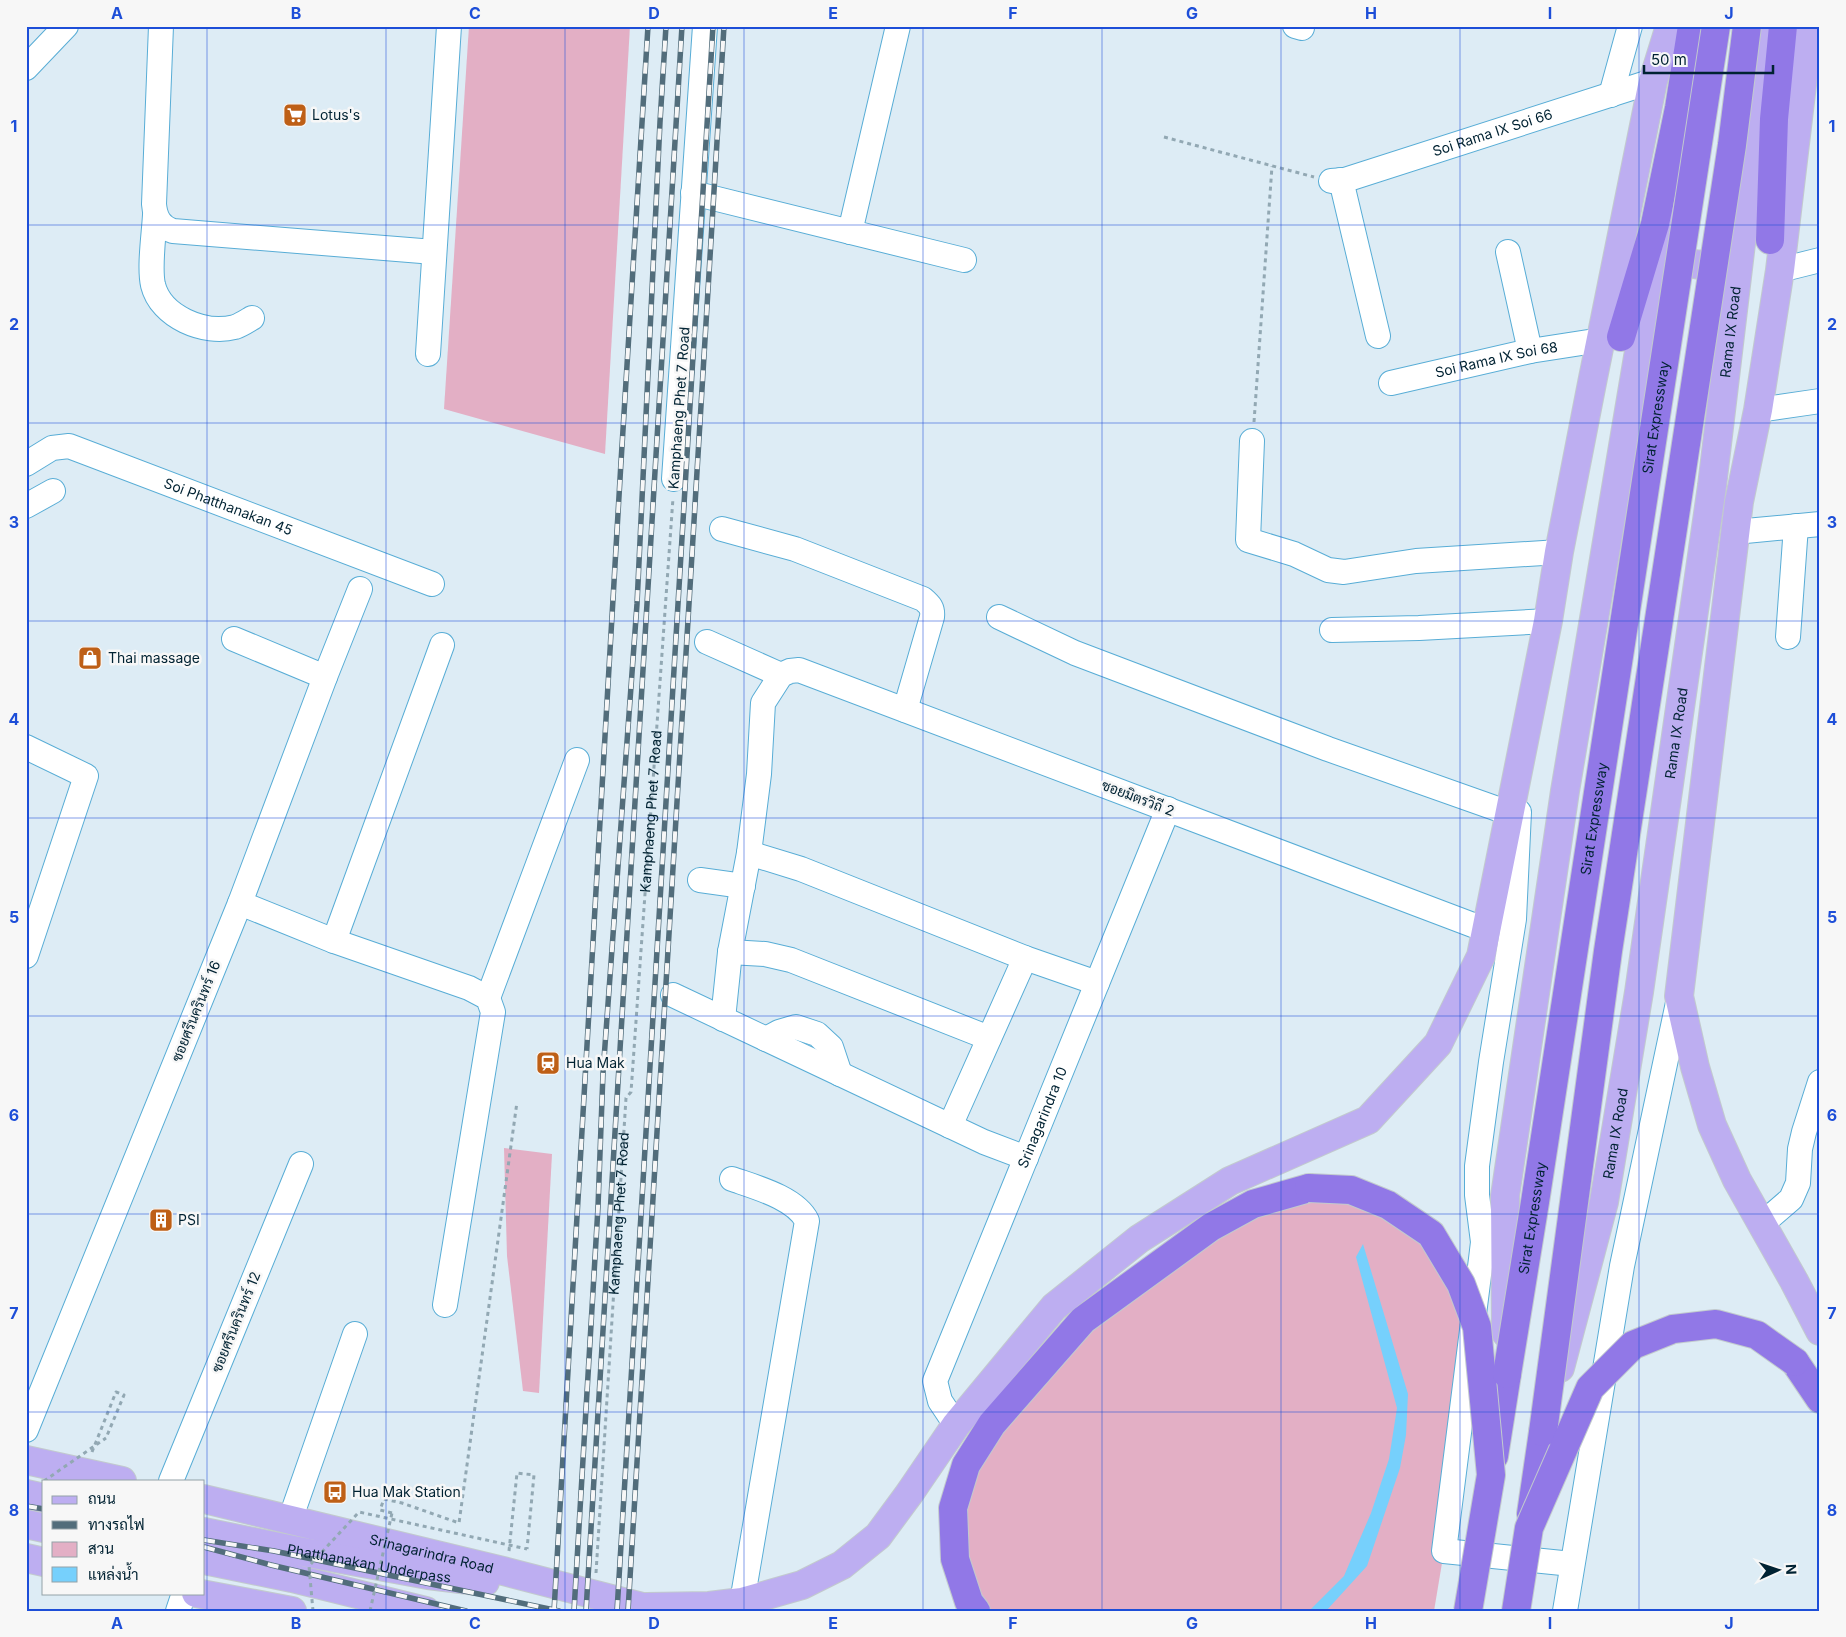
<svg xmlns="http://www.w3.org/2000/svg" width="1846" height="1637" font-family="Inter,Sarabun,sans-serif">
<rect width="100%" height="100%" fill="#ddecf5"/>
<g fill="#e3afc5">
<polygon points="469,26 630,26 605,454 444,409"/>
<polygon points="504,1148 552,1154 539,1393 523,1391 507,1256"/>
<polygon points="1309,1188 1431,1234 1475,1322 1444,1551 1434,1611 976,1611 955,1559 966,1465 1083,1320 1211,1227"/>
</g>
<polygon fill="#76d0fc" points="1363,1244 1408,1394 1406,1435 1400,1468 1367,1566 1326,1611 1309,1611 1344,1576 1371,1513 1389,1459 1397,1408 1356,1257"/>
<g fill="none" stroke-linecap="round" stroke-linejoin="round">
<g stroke="#58add6" stroke-width="26">
<g id="minor">
<path d="M161,26L154,204C155,217 160,227 173,231L434,252"/>
<polyline points="1295,26 1302,28"/>
<polyline points="26,68 66,26"/>
<polyline points="1611,95 1630,26"/>
<polyline points="1341,180 1378,336"/>
<path id="s2" d="M1331,181L1345,180L1653,81"/>
<polyline points="693,193 964,260"/>
<path d="M155,215C154,234 149,267 153,285C161,317 204,335 235,327C241,325 247,321 252,318"/>
<polyline points="850,232 898,26"/>
<polyline points="1508,252 1530,351"/>
<polyline points="1780,270 1820,260"/>
<polyline points="428,354 449,26"/>
<path id="s3" d="M1391,383L1530,351L1601,340"/>
<polyline points="1758,410 1820,401"/>
<polyline points="1252,441 1248,540 1294,554 1328,570 1344,572 1416,561 1559,552"/>
<path id="s4" d="M26,464L52,448L69,446L432,584"/>
<polyline points="674,479 705,26"/>
<polyline points="26,506 53,491"/>
<path d="M722,529L795,549L923,599C930,605 933,608 932,617L905,710"/>
<polyline points="1735,532 1820,524"/>
<polyline points="999,617 1075,653 1328,749 1509,813"/>
<polyline points="1332,630 1419,628 1548,621"/>
<polyline points="1788,637 1796,526"/>
<polyline points="234,639 325,677"/>
<polyline points="707,642 781,675"/>
<polyline points="26,747 86,776 26,956"/>
<polyline points="1519,812 1514,919 1491,1062 1477,1166 1477,1195 1483,1242 1481,1259 1444,1551 1572,1564"/>
<polyline points="749,853 801,869 1025,958 1097,983"/>
<polyline points="700,880 743,886"/>
<polyline points="240,903 334,941 469,988 488,998 493,1012 445,1305"/>
<polyline points="334,941 442,645"/>
<polyline points="730,952 765,954 791,960 989,1038"/>
<polyline points="673,995 984,1142 1026,1158"/>
<polyline points="488,998 577,760"/>
<polyline points="723,1019 730,952 749,853 759,774 763,703 781,675 790,671 799,670 1486,930"/>
<polyline points="766,1039 779,1032 796,1027 817,1034 831,1047 840,1074"/>
<polyline points="950,1126 1025,958"/>
<path d="M732,1179C755,1187 796,1198 807,1221L742,1602"/>
<polyline points="1762,1224 1791,1199 1798,1183 1800,1149 1804,1132 1820,1082"/>
<path id="s5" d="M956,1425L940,1401L935,1381L1168,809"/>
<polyline points="26,1430 240,903 325,677 360,589"/>
<polyline points="171,1481 301,1164"/>
<polyline points="290,1520 355,1334"/>
<polyline points="178,1611 184,1593"/>
<polyline points="1565,1611 1622,1266 1679,998"/>
</g>
</g>
<g stroke="#c2cace" stroke-width="30">
<g id="major">
<polyline points="1809,26 1780,270 1758,410 1739,502 1679,996 1695,1067 1712,1125 1737,1180 1794,1281 1820,1331"/>
<polyline points="1667,242 1678,261 1700,265 1725,262 1734,254"/>
<polyline points="1506,1333 1505,1196 1565,791 1638,357 1668,219"/>
<path id="s6" d="M1560,1368L1604,1202L1639,992L1712,486L1767,26"/>
<polyline points="26,1460 122,1481"/>
<polyline points="26,1494 44,1498"/>
<path id="s7" d="M204,1499L507,1572L658,1611"/>
<polyline points="26,1524 44,1528"/>
<path id="s8" d="M204,1532L298,1551L428,1575L485,1582"/>
<polyline points="26,1558 44,1562"/>
<polyline points="204,1560 292,1578 426,1611"/>
<polyline points="196,1593 292,1611"/>
<polyline points="647,1607 709,1606 742,1602 802,1585 842,1565 878,1536 909,1494 956,1425 1054,1307 1139,1239 1230,1181 1368,1120 1438,1044 1481,956 1548,621 1559,552 1592,383 1653,81 1670,26"/>
</g>
</g>
<g stroke="#c2cace" stroke-width="30">
<g id="highway">
<polyline points="1770,240 1774,119 1783,26"/>
<polyline points="1621,337 1655,224 1679,108 1692,26"/>
<polyline points="1795,1362 1820,1399"/>
<polyline points="1494,1456 1507,1374"/>
<polyline points="1531,1514 1543,1432"/>
<polyline points="976,1611 969,1602 955,1559 953,1508 966,1465 992,1424 1083,1320 1211,1227 1253,1204 1309,1188"/>
</g>
</g>
<g stroke="#92a8b3" stroke-width="3" stroke-dasharray="4 4" stroke-linecap="butt">
<polyline points="1164,137 1314,177"/>
<polyline points="1254,422 1272,166"/>
<polyline points="92,1452 116,1392 124,1395 106,1438"/>
<polyline points="392,1513 380,1510 384,1499 402,1503 459,1523 517,1102"/>
<polyline points="509,1551 517,1473 534,1475 527,1549"/>
<path id="s1" d="M596,1573L626,1098L631,1092L673,498"/>
</g>
<use href="#minor" stroke="#fff" stroke-width="24"/>
<use href="#major" stroke="#bdaef1" stroke-width="28"/>
<use href="#highway" stroke="#9178e7" stroke-width="28"/>
<g stroke="#526d7b" stroke-width="5.5">
<g id="rail">
<polyline points="26,1506 44,1509"/>
<polyline points="204,1540 274,1551 559,1611"/>
<polyline points="204,1547 271,1565 466,1611"/>
<polyline points="554,1611 621,462 648,26"/>
<polyline points="574,1611 598,1207 603,1073 637,604 660,122 666,26"/>
<polyline points="586,1611 682,26"/>
<polyline points="617,1611 713,26"/>
<polyline points="628,1611 724,26"/>
</g>
</g>
<use href="#rail" stroke="#f7f7f7" stroke-width="4" stroke-dasharray="11" stroke-linecap="butt"/>
<g stroke="#c2cace" stroke-width="30" stroke-linecap="butt">
<g id="highway-bridge">
<polyline points="1309,1188 1351,1190 1388,1205 1431,1234 1461,1284 1477,1327 1491,1475 1468,1611"/>
<path id="s9" d="M1507,1374L1535,1202L1716,26"/>
<polyline points="1543,1432 1608,951 1732,145 1747,26"/>
<polyline points="1516,1611 1529,1528 1590,1388 1633,1345 1673,1329 1716,1324 1757,1335 1795,1362"/>
</g>
</g>
<g stroke="#92a8b3" stroke-width="3" stroke-dasharray="4 4" stroke-linecap="butt">
<polyline points="44,1481 106,1438"/>
<polyline points="313,1611 309,1566 359,1512 527,1549"/>
<polyline points="370,1611 392,1513"/>
</g>
<use href="#highway-bridge" stroke="#9178e7" stroke-width="28"/>
</g>
<path fill="none" stroke="#1d4ed8" stroke-width="1" stroke-opacity="0.55" d="M207,26V1611M386,26V1611M565,26V1611M744,26V1611M923,26V1611M1102,26V1611M1281,26V1611M1460,26V1611M1639,26V1611M26,225H1820M26,423H1820M26,621H1820M26,818H1820M26,1016H1820M26,1214H1820M26,1412H1820"/>
<defs>
<g id="supermarket-square" transform="scale(1.25)"><rect x="-9" y="-9" width="18" height="18" rx="4" fill="#be5f16" stroke="#f7f7f7"/><path d="M-6-5.5h2.5l.6 2H6L4.5 2H-2.5L-4.4-4H-6ZM-1.5 3.2a1.3 1.3 0 1 0 .1 0ZM3 3.2a1.3 1.3 0 1 0 .1 0Z" fill="#fff"/></g>
<g id="shop-square" transform="scale(1.25)"><rect x="-9" y="-9" width="18" height="18" rx="4" fill="#be5f16" stroke="#f7f7f7"/><path d="M-5-2.5h2.3a2.7 3.5 0 0 1 5.4 0H5L5.5 6h-11ZM-1.5-2.5h3a1.5 2.3 0 0 0-3 0Z" fill="#fff"/></g>
<g id="station-square" transform="scale(1.25)"><rect x="-9" y="-9" width="18" height="18" rx="4" fill="#be5f16" stroke="#f7f7f7"/><path d="M-3-6H3Q5-6 5-4V2Q5 4 3 4L4.5 6H3L1.5 4h-3L-3 6H-4.5L-3 4Q-5 4-5 2V-4Q-5-6-3-6ZM-3.5-4v3h7v-3ZM-3.5 1v1.5H-2V1ZM2 1v1.5H3.5V1Z" fill="#fff"/></g>
<g id="building-square" transform="scale(1.25)"><rect x="-9" y="-9" width="18" height="18" rx="4" fill="#be5f16" stroke="#f7f7f7"/><path d="M-4-6H4V6H1V3H-1V6H-4ZM-2.5-4.3h1.7v1.8h-1.7ZM.8-4.3h1.7v1.8H.8ZM-2.5-1h1.7V.8h-1.7ZM.8-1h1.7V.8H.8Z" fill="#fff"/></g>
<g id="bus-square" transform="scale(1.25)"><rect x="-9" y="-9" width="18" height="18" rx="4" fill="#be5f16" stroke="#f7f7f7"/><path d="M-5-6H5V4H4V6H2V4H-2V6H-4V4H-5ZM-3.5-4V0h7V-4ZM-3.5 1.2v1.5H-2V1.2ZM2 1.2v1.5H3.5V1.2Z" fill="#fff"/></g>
</defs>
<g fill-rule="evenodd">
<use href="#supermarket-square" x="295" y="115"/>
<use href="#shop-square" x="90" y="658"/>
<use href="#station-square" x="548" y="1063"/>
<use href="#building-square" x="161" y="1220"/>
<use href="#bus-square" x="335" y="1492"/>
</g>
<g text-anchor="middle" stroke-width="5" stroke-linejoin="round" paint-order="stroke">
<g font-size="14" fill="#002232" stroke="#f7f7f7" text-anchor="start">
<text x="312" y="120">Lotus's</text>
<text x="108" y="663">Thai massage</text>
<text x="566" y="1068">Hua Mak</text>
<text x="178" y="1225">PSI</text>
<text x="352" y="1497">Hua Mak Station</text>
</g>
<g font-size="14" fill="#002232" stroke="#f7f7f7">
<text dy="5" stroke="none"><textPath href="#s2" startOffset="169">Soi Rama IX Soi 66</textPath></text>
<text dy="5" stroke="none"><textPath href="#s6" startOffset="1051">Rama IX Road</textPath></text>
<text dy="5" stroke="none"><textPath href="#s3" startOffset="108">Soi Rama IX Soi 68</textPath></text>
<text transform="translate(679 408) rotate(-86)" y="5">Kamphaeng Phet 7 Road</text>
<text dy="5" stroke="none"><textPath href="#s9" startOffset="968">Sirat Expressway</textPath></text>
<text dy="5" stroke="none"><textPath href="#s4" startOffset="218">Soi Phatthanakan 45</textPath></text>
<text dy="5" stroke="none"><textPath href="#s6" startOffset="646">Rama IX Road</textPath></text>
<text transform="translate(1138 798) rotate(21)" y="5">ซอยมิตรวิถี 2</text>
<text dy="5" stroke="none"><textPath href="#s1" startOffset="765">Kamphaeng Phet 7 Road</textPath></text>
<text dy="5" stroke="none"><textPath href="#s9" startOffset="562">Sirat Expressway</textPath></text>
<text transform="translate(196 1011) rotate(-68)" y="5">ซอยศรีนครินทร์ 16</text>
<text dy="5" stroke="none"><textPath href="#s5" startOffset="334">Srinagarindra 10</textPath></text>
<text dy="5" stroke="none"><textPath href="#s6" startOffset="241">Rama IX Road</textPath></text>
<text dy="5" stroke="none"><textPath href="#s1" startOffset="360">Kamphaeng Phet 7 Road</textPath></text>
<text dy="5" stroke="none"><textPath href="#s9" startOffset="158">Sirat Expressway</textPath></text>
<text transform="translate(236 1322) rotate(-68)" y="5">ซอยศรีนครินทร์ 12</text>
<text dy="5" stroke="none"><textPath href="#s7" startOffset="234">Srinagarindra Road</textPath></text>
<text dy="5" stroke="none"><textPath href="#s8" startOffset="168">Phatthanakan Underpass</textPath></text>
</g>
</g>
<rect width="1846" height="1637" fill="none" stroke="#f7f7f7" stroke-width="55"/>
<rect x="42" y="1480" width="162" height="115" fill="#f7f7f7" stroke="#94a2a8"/>
<rect x="52" y="1496" width="25" height="8" fill="#bdaef1" stroke="#94a2a8"/>
<text x="88" y="1504" font-size="15" fill="#002232">ถนน</text>
<rect x="52" y="1521" width="25" height="8" fill="#526d7b" stroke="#94a2a8"/>
<text x="88" y="1530" font-size="15" fill="#002232">ทางรถไฟ</text>
<rect x="52" y="1542" width="25" height="15" fill="#e3afc5" stroke="#94a2a8"/>
<text x="88" y="1554" font-size="15" fill="#002232">สวน</text>
<rect x="52" y="1567" width="25" height="15" fill="#76d0fc" stroke="#94a2a8"/>
<text x="88" y="1580" font-size="15" fill="#002232">แหล่งน้ำ</text>
<g transform="translate(1778 1570) rotate(87)" stroke="#f7f7f7" stroke-width="4" paint-order="stroke">
<path d="M0-4L9 19L0 12L-9 19Z" fill="#002232"/>
<text y="-8" font-size="14" font-weight="bold" text-anchor="middle" fill="#002232">N</text>
</g>
<path d="M1644 65v8h129v-8" fill="none" stroke="#002232" stroke-width="2.5"/>
<text x="1651" y="65" font-size="15" fill="#002232" stroke="#f7f7f7" stroke-width="4" paint-order="stroke">50 m</text>
<rect x="28" y="28" width="1790" height="1582" fill="none" stroke="#1d4ed8" stroke-width="2"/>
<g font-size="16" text-anchor="middle" font-weight="bold" fill="#1d4ed8">
<text x="117" y="19">A</text>
<text x="296" y="19">B</text>
<text x="475" y="19">C</text>
<text x="654" y="19">D</text>
<text x="833" y="19">E</text>
<text x="1013" y="19">F</text>
<text x="1192" y="19">G</text>
<text x="1371" y="19">H</text>
<text x="1550" y="19">I</text>
<text x="1729" y="19">J</text>
<text x="14" y="132">1</text>
<text x="1832" y="132">1</text>
<text x="14" y="330">2</text>
<text x="1832" y="330">2</text>
<text x="14" y="528">3</text>
<text x="1832" y="528">3</text>
<text x="14" y="725">4</text>
<text x="1832" y="725">4</text>
<text x="14" y="923">5</text>
<text x="1832" y="923">5</text>
<text x="14" y="1121">6</text>
<text x="1832" y="1121">6</text>
<text x="14" y="1319">7</text>
<text x="1832" y="1319">7</text>
<text x="14" y="1516">8</text>
<text x="1832" y="1516">8</text>
<text x="117" y="1629">A</text>
<text x="296" y="1629">B</text>
<text x="475" y="1629">C</text>
<text x="654" y="1629">D</text>
<text x="833" y="1629">E</text>
<text x="1013" y="1629">F</text>
<text x="1192" y="1629">G</text>
<text x="1371" y="1629">H</text>
<text x="1550" y="1629">I</text>
<text x="1729" y="1629">J</text>
</g>
</svg>
